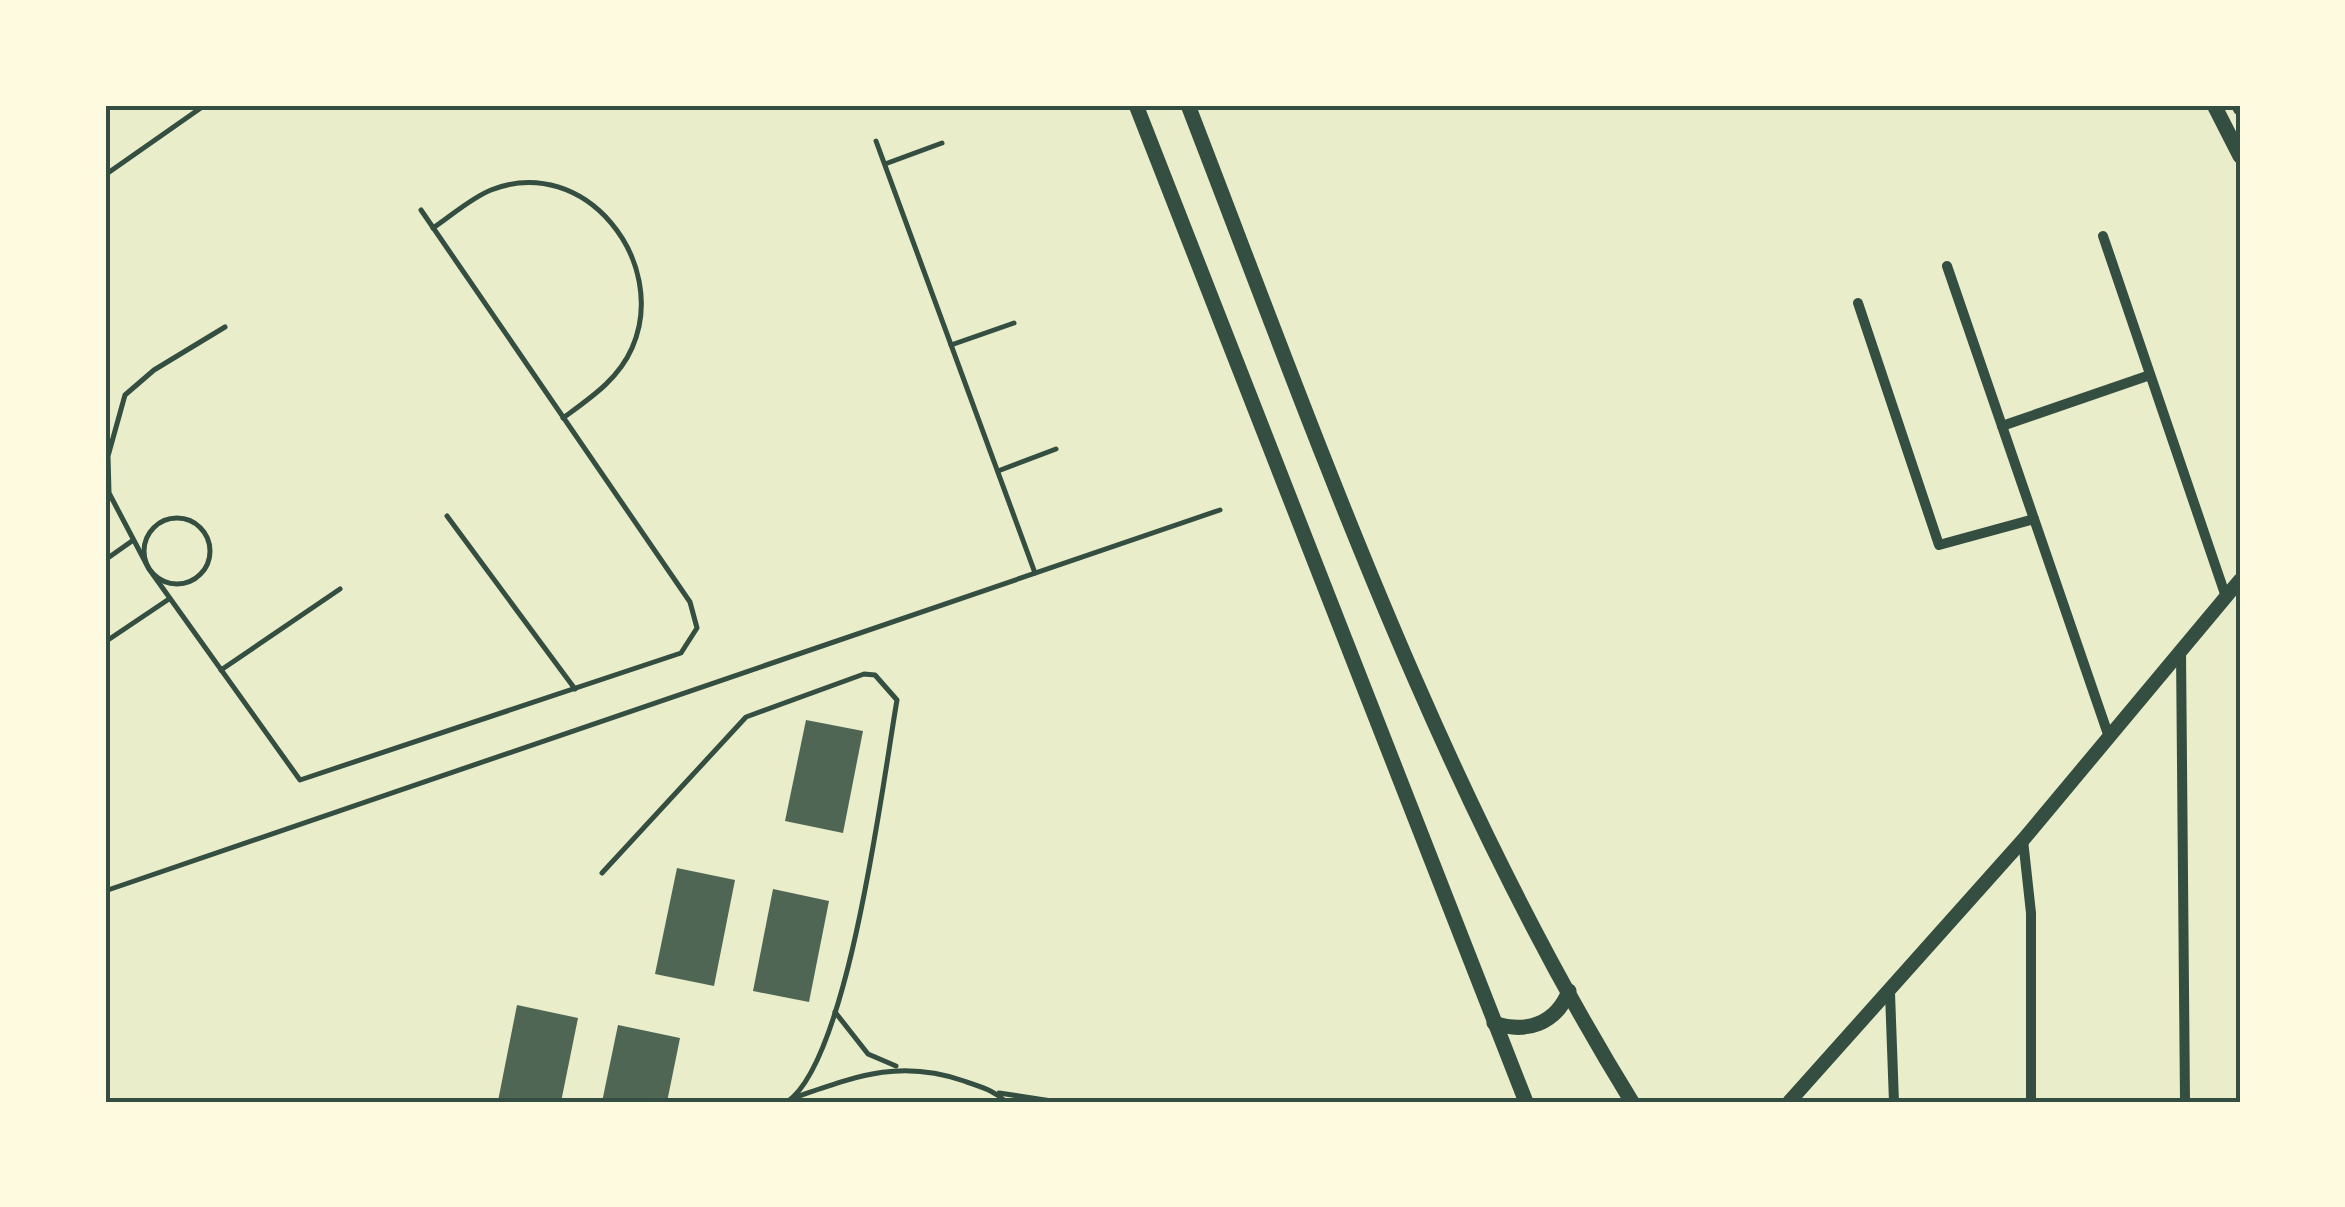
<svg xmlns="http://www.w3.org/2000/svg" width="2345" height="1207" font-family="'PT Sans',sans-serif">
<rect width="100%" height="100%" fill="#e9edc9"/>
<g fill="#4f6655">
<polygon points="806,720 863,731 843,833 785,821"/>
<polygon points="677,868 735,880 714,986 655,974"/>
<polygon points="773,889 829,901 809,1002 753,991"/>
<polygon points="517,1005 578,1018 561,1102 498,1101"/>
<polygon points="618,1025 680,1038 667,1102 602,1102"/>
</g>
<g fill="none" stroke-linecap="round" stroke-linejoin="round">
<g stroke="#344e41" stroke-width="5">
<polyline points="876,141 1035,573"/>
<polyline points="885,164 942,143"/>
<polyline points="105,175 205,105"/>
<path d="M433,228C451,216 471,198 491,190C585,153 670,262 632,348C618,380 590,398 563,418"/>
<polyline points="225,327 154,370 125,395 108,456 109,493 149,569 300,780 681,653 697,628 690,602 421,210"/>
<polyline points="951,345 1014,323"/>
<polyline points="998,471 1056,449"/>
<polyline points="447,516 575,689"/>
<circle cx="177" cy="551" r="33"/>
<polyline points="105,560 132,541"/>
<polyline points="105,642 169,599"/>
<polyline points="221,670 340,589"/>
<path d="M602,873L746,717L864,674L875,675L897,700C883,780 849,1060 787,1102"/>
<polyline points="105,891 1220,510"/>
<polyline points="835,1012 868,1054 896,1066"/>
<polyline points="999,1093 1058,1102"/>
<path d="M796,1097C857,1076 900,1059 964,1081C980,1087 994,1090 1006,1102"/>
</g>
<g stroke="#344e41" stroke-width="10">
<polyline points="2103,236 2226,597"/>
<polyline points="1947,266 2109,737"/>
<polyline points="1858,303 1939,545 2034,519"/>
<polyline points="2002,426 2150,375"/>
<polyline points="2181,651 2185,1102"/>
<polyline points="2023,840 2031,913 2031,1102"/>
<polyline points="1890,993 1894,1102"/>
</g>
<polyline stroke="#344e41" stroke-width="14" points="1789,1102 2023,840 2240,580"/>
<g stroke="#344e41" stroke-width="15">
<polyline points="1136,105 1526,1102"/>
<path d="M1188,105C1319,444 1440,791 1632,1102"/>
<polyline points="2214,105 2240,156"/>
<polyline points="2239,105 2240,108"/>
<path d="M1494,1023C1526,1034 1556,1024 1569,991"/>
</g>
</g>
<rect width="2345" height="1207" fill="none" stroke="#fefae0" stroke-width="215"/>
<rect x="108" y="108" width="2130" height="992" fill="none" stroke="#344e41" stroke-width="4"/>
</svg>
